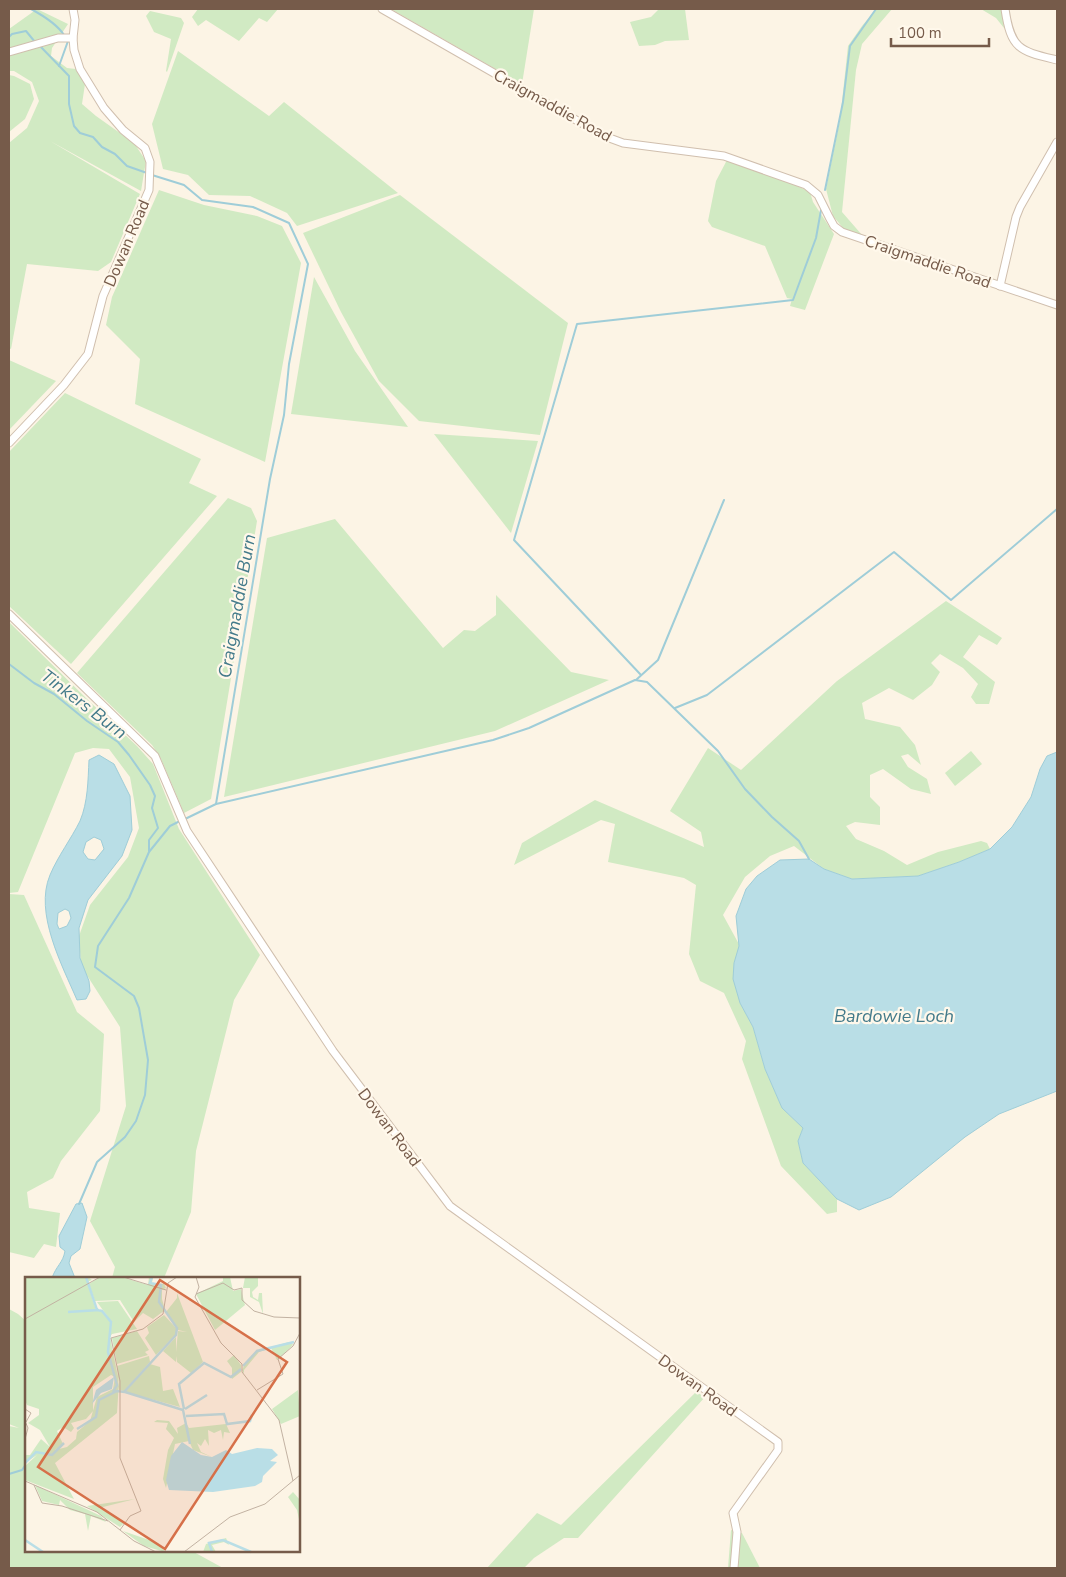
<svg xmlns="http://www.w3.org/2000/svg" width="1066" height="1577" font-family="'Nunito Sans',sans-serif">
<rect width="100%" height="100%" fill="#fcf4e5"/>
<g fill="#d1eac3">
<polygon points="37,9 68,24 52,48 51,56 67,68 76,69 85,84 82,104 96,116 134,143 146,161 141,191 50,141 140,194 111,262 98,271 27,264 11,349 9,348 9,143 27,128 39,101 32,82 14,71 9,71 9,29"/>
<polygon points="198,9 278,9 267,22 259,18 239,41 206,20 198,26 192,17"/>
<polygon points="391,9 534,9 522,84"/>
<polygon points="659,9 685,9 689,40 665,41 655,45 639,46 630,22 651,17"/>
<polygon points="876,9 892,9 862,44 856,70 842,212 862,235 844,229 833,216 826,189 840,120 848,46 862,26"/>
<polygon points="981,9 1002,9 1004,28 996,18"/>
<polygon points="150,11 181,18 184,23 167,72 166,71 171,39 154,32 146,16"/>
<polygon points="178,51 269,116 284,102 398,193 297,226 287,213 250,196 209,195 188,175 163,169 152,124"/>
<polygon points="9,75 14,76 30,84 34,99 25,119 9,132"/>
<polygon points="727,160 784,180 810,192 813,202 834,234 805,310 790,306 792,299 787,298 765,246 712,227 708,221 716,181"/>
<polygon points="159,190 204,205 257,216 282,226 301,263 265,462 135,404 140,359 106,325 112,297"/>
<polygon points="400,195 568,323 540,435 419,421 379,381 341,312 303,233"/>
<polygon points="314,277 355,351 408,427 291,414"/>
<polygon points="9,360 56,381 9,430"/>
<polygon points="65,393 201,459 189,483 217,496 71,664 9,606 9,452"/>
<polygon points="434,434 538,441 511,533"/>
<polygon points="228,498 251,508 257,521 211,799 184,813 161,759 152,745 77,673"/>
<polygon points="335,519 443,648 464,630 475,631 496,615 496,595 571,672 609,680 495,731 224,797 267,538"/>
<polygon points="946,601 1002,638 997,645 979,635 963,657 995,682 989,704 976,704 971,697 978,684 963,668 940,654 931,663 940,672 932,685 913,700 889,688 862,703 865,719 900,727 915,745 921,765 908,754 901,756 908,767 927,779 931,794 911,789 883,769 870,775 870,797 880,807 880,825 855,822 846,826 856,839 884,851 907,865 938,852 981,841 987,843 990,849 959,862 918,876 852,879 824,869 794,846 770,856 745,877 723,915 740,946 734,963 740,1003 753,1027 765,1069 782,1108 803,1128 798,1141 803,1163 837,1199 837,1212 827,1214 781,1166 742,1059 746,1041 724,993 700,981 689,954 696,885 684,878 608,862 615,824 601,820 514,865 522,843 595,800 704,847 701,832 670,811 708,748 741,770 837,681"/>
<polygon points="9,622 89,701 137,746 153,764 179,829 260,955 234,1000 196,1151 191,1212 164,1278 112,1278 115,1267 90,1221 126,1106 120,1027 81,966 79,936 90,905 128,857 139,828 130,777 109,749 93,748 75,753 18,892 9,893"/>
<polygon points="971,751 982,764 955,786 945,773"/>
<polygon points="9,894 24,895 77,1012 104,1034 100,1111 61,1161 53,1178 27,1192 29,1208 60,1213 56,1247 44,1244 34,1258 9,1252"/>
<polygon points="9,1309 18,1314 26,1321 26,1421 24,1426 26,1424 26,1551 192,1551 223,1568 9,1568 9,1426 19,1428 9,1424"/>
<polygon points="696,1392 705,1397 578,1538 564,1538 534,1558 524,1568 487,1568 537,1513 561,1525"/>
<polygon points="731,1530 742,1533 760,1568 728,1568"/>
</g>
<g fill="#b9dee6" stroke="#9fcdd8" fill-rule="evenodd">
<polygon points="1057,752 1057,1091 999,1114 965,1137 891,1197 859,1210 837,1199 803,1163 798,1141 803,1128 782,1108 765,1069 753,1027 740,1003 733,979 734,963 739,946 736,916 746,889 757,876 780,860 809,859 824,869 852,879 918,876 959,862 990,849 1012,827 1031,797 1040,769 1047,756"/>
<path d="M99,755L114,764L130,796L132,830L122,856L88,900L79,928L80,958L89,981L90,991L86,999L77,1000C62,965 34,913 50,875C58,856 71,839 80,821C88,802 88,780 89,760ZM94,837L101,840L104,849L95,860L88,859L83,852L86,842ZM65,909L69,911L71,918L67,926L59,929L57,924L58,913Z"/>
<path d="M82,1203L87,1217L80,1249L71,1256L69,1263L75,1278H52C56,1266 63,1263 65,1251L60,1247L59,1236L76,1204Z"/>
</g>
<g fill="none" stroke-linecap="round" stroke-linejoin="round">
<g stroke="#9fcdd8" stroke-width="2">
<path d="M31,9C42,15 57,24 64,35"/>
<polyline points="9,37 12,34 26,31 35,42"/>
<polyline points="39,45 69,76 69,104 74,126 80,133 93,137 102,147 115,154 127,166 147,173"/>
<polyline points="59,66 68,41"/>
<polyline points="152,175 184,185 202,200 253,207 289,223 308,264 289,364 284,415 270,479 216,804 185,819"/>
<polyline points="825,190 843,102 850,46 876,9"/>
<polyline points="9,664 34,683 54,694 87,721 118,742 129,755 150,785 155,796 152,808 158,828 149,840 149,851"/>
<polyline points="641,675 514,540 577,324 793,300 816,238 821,210"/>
<polyline points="636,680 658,660 724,500"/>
<polyline points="675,708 707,695 894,552 951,600 1057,509"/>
<polyline points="216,804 493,740 529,728 635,680 647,682 718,751 745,789 772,817 799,841 809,859"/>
<polyline points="79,1204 97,1162 125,1137 136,1121 145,1095 148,1060 139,1008 134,996 95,967 98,946 129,898 149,852 170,826 180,821"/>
<polyline points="9,1474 22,1470 26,1464"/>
</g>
<g stroke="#d0bfae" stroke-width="9">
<g id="minor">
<polyline points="382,9 604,136 623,143 724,156 806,185 818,195 829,217 834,226 842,232 1057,305"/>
<path d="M1005,9C1011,50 1020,51 1057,60"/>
<polyline points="9,52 58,38 73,38"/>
<polyline points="1000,286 1016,217 1020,207 1057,142"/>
<polyline points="9,443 64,385 88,354 103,296 149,190 150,162 145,148 123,130 104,108 80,69 74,50 73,38 75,20 73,9"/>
<polyline points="9,614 155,756 187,831 333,1051 450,1206 778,1442 778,1450 733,1513 737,1532 734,1568"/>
</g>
</g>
<use href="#minor" stroke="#fff" stroke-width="7"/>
</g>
<g text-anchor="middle" stroke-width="4.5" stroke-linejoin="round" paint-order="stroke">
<g font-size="16" fill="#765b4a" stroke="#fff8eb">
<text transform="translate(553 105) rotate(29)" y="6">Craigmaddie Road</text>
<text transform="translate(126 243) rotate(-67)" y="6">Dowan Road</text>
<text transform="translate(928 261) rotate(19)" y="6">Craigmaddie Road</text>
<text transform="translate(390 1127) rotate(53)" y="6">Dowan Road</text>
<text transform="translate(698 1385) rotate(36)" y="6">Dowan Road</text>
</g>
<g font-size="18" font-style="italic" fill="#437a8a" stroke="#fff8eb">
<text transform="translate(237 606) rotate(-80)" y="6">Craigmaddie Burn</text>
<text transform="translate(84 704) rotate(37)" y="6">Tinkers Burn</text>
<text x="894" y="1022">Bardowie Loch</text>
</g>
</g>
<g transform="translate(25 1277)">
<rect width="275" height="275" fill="#fcf4e5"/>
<path d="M0,0H63L67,3L62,5L71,33H76L83,40L72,25L93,24L112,52L87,57L85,60L94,105L92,136L30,186L49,222L0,203V189L12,178L0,186V178H5L16,162L25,170L15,153L3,146L14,138V132L2,128L0,123ZM86,98L90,100L88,112L72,120L65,144L52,155L51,162L42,170L30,173L38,167L32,154L38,150L46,155L49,151L46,146L61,142L68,134V110ZM96,0L123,8L124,0H128L127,6L139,7L141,11L137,13V22L140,33L128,42L118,36L109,45L95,23L70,24L64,7L73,1ZM198,0H205L208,14L216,12L220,28L190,53L171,17L198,4ZM220,0H233V9L227,15L228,20L233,23L234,16H237L238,37L234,25L225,20V11H218ZM152,16L178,85L166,96L152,85L151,79V85L138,74L151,60V75L153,54L162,55L153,53L141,35L152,21ZM139,38L151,51V57L131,78L120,61L124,56L122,50ZM112,54L124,73L120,75L123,78L92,87L87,61ZM264,65L268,67L266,70L252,83L246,71L234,75L219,93V97L217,93L219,89L232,74ZM209,78L216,88V95L207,102V91L202,84ZM124,79L125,85L99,114L94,113L92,89ZM125,87L135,90L138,114L148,112L155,130L100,115ZM273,113L275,139L256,147L247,132ZM132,143L144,144L153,157L152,151L161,146L164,151L201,147L205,156L199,155L198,163L196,153L189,156L183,153L184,169L180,162L176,169L172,166L176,175L187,180L168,173L164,164L150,167L141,211L138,202L143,173L149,161L141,152L143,146L129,145ZM10,208L76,239L81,245L66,239L63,254L60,237L45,233L35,223L34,228L17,224ZM268,215L275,223V247L272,233L263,220ZM110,222L74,231L90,239L99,246L95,250L62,229ZM98,254L133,266L140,275L119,269ZM201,261L204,268L199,265L187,268L191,275H178L181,267Z" fill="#d1eac3" fill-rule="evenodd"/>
<path d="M89,100L87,112L76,116L67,127L71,113ZM157,165L176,178L187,180L201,173L207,177L232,171L247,172L253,178L245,184L252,185L238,199L237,205L230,209L188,215L144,213L141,203L146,179Z" fill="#b9dee6"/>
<path fill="none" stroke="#b9dee6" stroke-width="2.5" d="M61,0L72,33L77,34L86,45L83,75L92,108L88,115M43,35L74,33M218,89L232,74L269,65M100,115L158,133L165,167M159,132L154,107L179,86L206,100L216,92M160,132L182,118M161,139L199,137L202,147L225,144L227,138M52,152L71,140L74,123L92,114L99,115L151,58L152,51L134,25L136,8L125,6L127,0M0,186L11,175L27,178L39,166M0,263L18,275M187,275L184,266L198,263L226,275"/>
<path fill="none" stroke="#c2b2a2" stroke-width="1" d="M98,0L141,13M171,0L174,10L170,20L196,66L217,87V95L254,143L268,204M171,17L198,6L209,13L217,11V23L229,34L249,40L275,41M0,42L75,0M232,113L258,97L253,82L268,69L275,56M0,132L6,136L1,145M0,144L3,151L0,162M0,204L72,235L109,264L131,275M9,208L17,226L37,229L83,244M95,253L105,239L116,234L95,181V104L86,61L118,52L138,37L143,6L152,0M159,275L205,240L240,227L275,198"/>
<path fill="#d67049" fill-opacity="0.15" stroke="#d67049" stroke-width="2.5" d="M135,3L262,85L140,272L13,190Z"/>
<rect width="275" height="275" fill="none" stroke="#765b4a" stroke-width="2.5"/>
</g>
<rect width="1066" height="1577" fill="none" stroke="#765b4a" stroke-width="20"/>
<path d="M891 38v8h98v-8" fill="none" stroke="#765b4a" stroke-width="2.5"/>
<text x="898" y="38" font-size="15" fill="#765b4a" stroke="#fff8eb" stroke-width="4" paint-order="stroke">100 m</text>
</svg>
